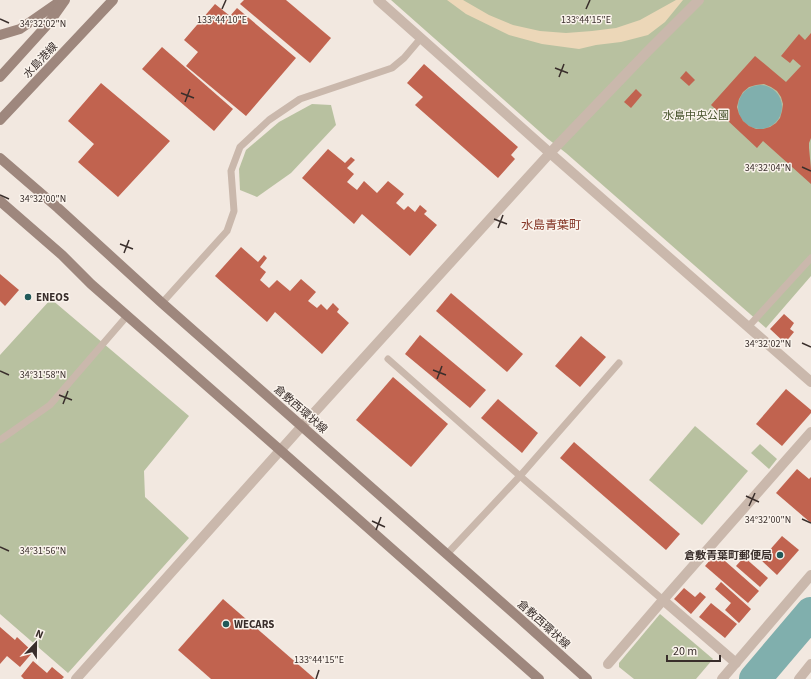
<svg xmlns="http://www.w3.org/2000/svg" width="811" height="679" font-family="'Source Sans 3','Noto Sans JP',sans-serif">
<rect width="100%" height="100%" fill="#f2e8e0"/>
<g fill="#b8c1a0">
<polygon points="391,0 811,0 811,276 766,328 566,153 548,139"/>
<polygon points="312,104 331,105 336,125 291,173 257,197 240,190 239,169 246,150 279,122"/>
<polygon points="51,299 189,416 144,471 145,497 189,538 68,673 0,614 0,355"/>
<polygon points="695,426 748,471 702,525 649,480"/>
<polygon points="760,444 777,459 769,469 751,453"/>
<polygon points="660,614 713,659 696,679 634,679 619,667 619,663"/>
</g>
<polygon fill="#ecd7b8" points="447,0 463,0 489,15 513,25 540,31 566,33 592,31 616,28 640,20 676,0 683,0 665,22 648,35 621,42 596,45 579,49 542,44 509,35 466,14"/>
<circle fill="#80afad" cx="760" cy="107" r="22"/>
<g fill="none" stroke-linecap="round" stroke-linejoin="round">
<polyline stroke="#80afad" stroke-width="5.5" points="769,679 811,629"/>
<polyline stroke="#80afad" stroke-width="32" points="755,679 811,613"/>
</g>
<g fill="#c1634f" fill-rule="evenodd">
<polygon points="244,0 286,0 331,38 310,63 240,4"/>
<polygon points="215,4 230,16 237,8 296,58 246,116 186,66 198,52 184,40"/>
<path d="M811,33V138L809,143V148L811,169V184L763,141L757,148L711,105L755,56L786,82L801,66L793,59L790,63L781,56L799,34L805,40ZM764,84L771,87L777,91L781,97L783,104L782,111L780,118L776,123L770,127L763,129H756L749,126L743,121L739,114L737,107L739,99L743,92L749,87L756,85Z"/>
<polygon points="162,47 233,109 214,131 142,69"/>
<polygon points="424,64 518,147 511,155 515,159 498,178 415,105 423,97 407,83"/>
<polygon points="686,71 695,80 689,86 680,78"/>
<polygon points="101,83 170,141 118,197 78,162 94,144 68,121"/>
<polygon points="636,89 642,95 631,108 624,102"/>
<polygon points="328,149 345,163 351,157 355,160 347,168 354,174 347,182 357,190 364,181 377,193 388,181 404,194 396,203 404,210 408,206 415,212 420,205 427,211 424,214 437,225 410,256 362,214 354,224 302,178"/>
<polygon points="241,247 258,262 264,255 267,258 260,267 266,272 260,280 269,288 277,280 290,291 301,279 316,292 308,301 317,308 321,304 327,310 333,303 339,309 337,312 349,323 322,354 275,312 267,322 215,276"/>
<polygon points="0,274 19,290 5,306 0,301"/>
<polygon points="451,293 523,354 507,372 436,311"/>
<polygon points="784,314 794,323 790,329 794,332 785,343 770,329"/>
<polygon points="420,335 486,390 470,408 405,354"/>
<polygon points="581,336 606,357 580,387 555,366"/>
<polygon points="393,377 448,424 411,467 356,420"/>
<polygon points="786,389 811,410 811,413 782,446 756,424"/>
<polygon points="498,399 538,433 522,453 481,418"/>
<polygon points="574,442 680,534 666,550 560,458"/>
<polygon points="797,469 809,479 811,477 811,523 776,493"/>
<polygon points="782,536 799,550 777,575 761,560"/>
<polygon points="716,553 759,591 748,603 705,566"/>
<polygon points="744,557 768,578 760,587 736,566"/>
<polygon points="721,582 751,609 739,623 725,610 731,603 715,589"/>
<polygon points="684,588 695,597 700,592 706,597 691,614 674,599"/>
<polygon points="223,599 315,679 211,679 178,650"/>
<polygon points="711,603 737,624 725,638 699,617"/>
<polygon points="0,627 15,640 17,637 33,652 20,667 7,656 0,664"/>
<polygon points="33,661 47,673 52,667 64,677 62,679 24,679 21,676"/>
</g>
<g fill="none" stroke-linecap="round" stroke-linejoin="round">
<g stroke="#cab8ac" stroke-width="7">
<polyline points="162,303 227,231 234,211 231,171 240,147 269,120 300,99 392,68 404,58 421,38"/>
<polyline points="748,327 811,258"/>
<polyline points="388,359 520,476 663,600"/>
<polyline points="0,440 50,405 127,316"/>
<polyline points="447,554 520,476 619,363"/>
</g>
<g stroke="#cab8ac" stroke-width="10">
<polyline points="378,0 550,153 811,382"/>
<polyline points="663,600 736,663"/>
<polyline points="608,664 663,600 811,432"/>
<polyline points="76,679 302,426 550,153 648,51 699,0"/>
</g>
<g stroke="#cab8ac" stroke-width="10">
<polyline points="722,679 811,575"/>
<polyline points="799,679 811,664"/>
</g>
<g stroke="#9e877d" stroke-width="10">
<polyline points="0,35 20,29 62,0"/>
<polyline points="0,77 48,24 65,0"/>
<polyline points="0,120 113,0"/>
<polyline points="0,158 58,208 162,303 517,616 587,679"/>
<polyline points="0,201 62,255 91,284 280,450 539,679"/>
</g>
</g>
<path fill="none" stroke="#392e2b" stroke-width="1.5" d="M222,9L226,0M586,9L590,0M0,19L9,23M555,68L568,73M559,77L564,64M181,93L194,98M185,102L190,89M802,167L811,171M0,195L9,199M494,219L507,224M498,228L503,215M120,244L133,249M124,253L129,240M802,343L811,347M433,370L446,375M0,371L9,375M437,379L442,366M59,395L72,400M63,404L68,391M746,496L759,502M749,506L755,493M802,519L811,523M372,521L385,527M376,530L381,517M0,547L9,551M316,679L319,670"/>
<g fill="#215959" stroke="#faf3ec" stroke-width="1.5">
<circle cx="28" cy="297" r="4"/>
<circle cx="780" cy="555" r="4"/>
<circle cx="226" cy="624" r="4"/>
</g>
<g text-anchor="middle" stroke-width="3" stroke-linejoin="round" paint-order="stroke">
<g font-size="11" fill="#392e2b" stroke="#faf3ec">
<text transform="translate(40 60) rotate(-47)" y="4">水島港線</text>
<text transform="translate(301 409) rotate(41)" y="4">倉敷西環状線</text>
<text transform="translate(544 624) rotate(42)" y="4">倉敷西環状線</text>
</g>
<g font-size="11" fill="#4a562f" stroke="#faf3ec">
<text x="696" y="119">水島中央公園</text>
</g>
<g font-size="11" font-weight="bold" fill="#392e2b" stroke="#faf3ec" text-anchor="start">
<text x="36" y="301">ENEOS</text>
<text x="772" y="559" text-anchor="end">倉敷青葉町郵便局</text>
<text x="234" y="628">WECARS</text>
</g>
<g font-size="12" fill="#853626" stroke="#faf3ec">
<text x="551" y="229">水島青葉町</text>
</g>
</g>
<g font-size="10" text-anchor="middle" fill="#392e2b" stroke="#faf3ec" stroke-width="3" stroke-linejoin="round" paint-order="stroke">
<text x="586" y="23">133°44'15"E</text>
<text x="222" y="23">133°44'10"E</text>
<text x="43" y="27">34°32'02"N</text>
<text x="768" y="171">34°32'04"N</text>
<text x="43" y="202">34°32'00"N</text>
<text x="768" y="347">34°32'02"N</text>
<text x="43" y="378">34°31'58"N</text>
<text x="768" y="523">34°32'00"N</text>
<text x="43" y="554">34°31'56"N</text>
<text x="319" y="663">133°44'15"E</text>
</g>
<g transform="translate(36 643) rotate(22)" stroke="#faf3ec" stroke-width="3" paint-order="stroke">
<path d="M0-3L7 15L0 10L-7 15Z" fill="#392e2b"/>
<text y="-6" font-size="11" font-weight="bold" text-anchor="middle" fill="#392e2b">N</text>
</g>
<path d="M667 655v6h53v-6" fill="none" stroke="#392e2b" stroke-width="2"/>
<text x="673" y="655" font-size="12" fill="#392e2b" stroke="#faf3ec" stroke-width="3" paint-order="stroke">20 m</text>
</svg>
